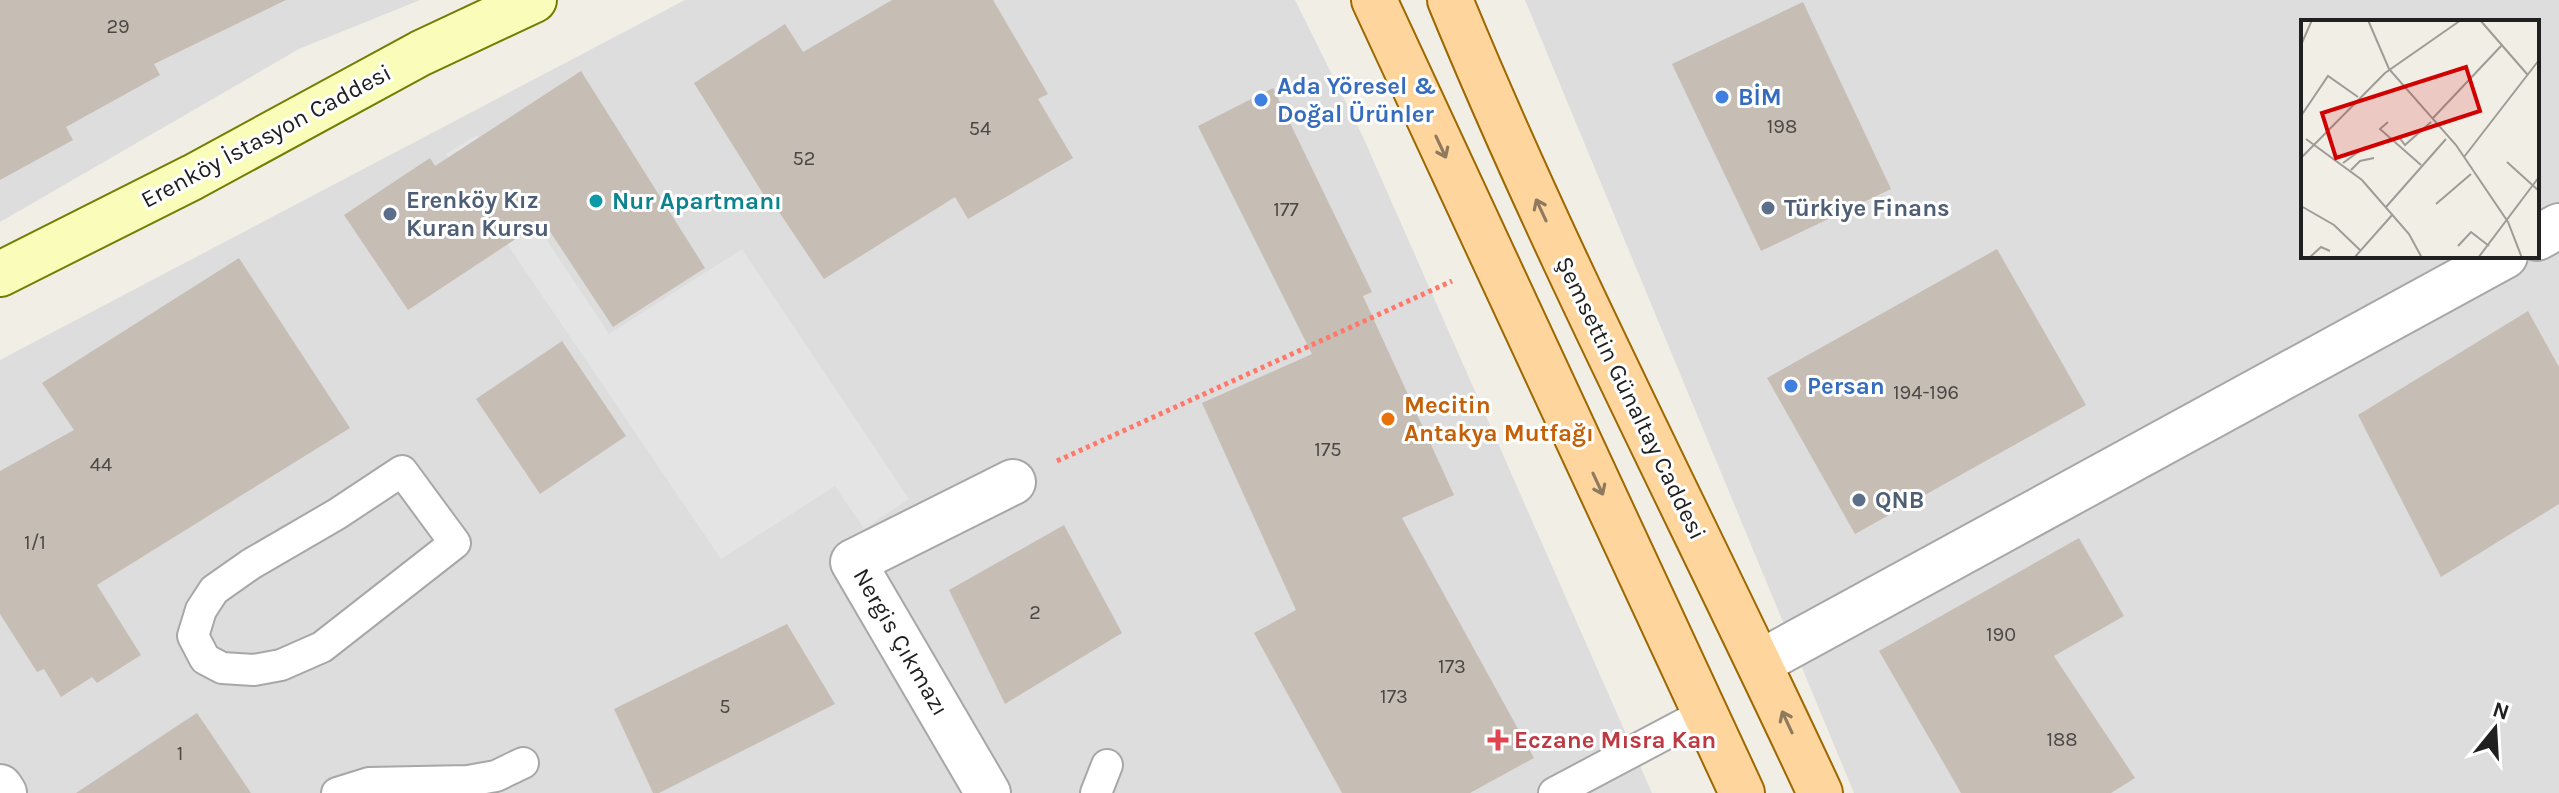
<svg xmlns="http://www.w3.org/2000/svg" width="2559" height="793" font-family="Karla,sans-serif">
<rect width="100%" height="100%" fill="#f1eee6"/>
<g fill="#dedddd" fill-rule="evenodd">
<polygon points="0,0 420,0 299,49 0,222"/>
<polygon points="685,0 1295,0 1363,137 1652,793 0,793 0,360"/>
<path d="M1525,0H2559V793H1854ZM2303,22H2537V256H2303Z"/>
</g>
<polygon fill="#e4e4e4" points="477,135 609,334 742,249 909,499 864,529 835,486 721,559 446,154"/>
<g fill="#c6bdb5">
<polygon points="0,0 286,0 154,64 160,75 66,127 73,140 0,180"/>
<polygon points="892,0 993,0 1048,94 1038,99 1073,158 968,219 955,197 824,279 773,203 770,205 694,83 785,24 803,52"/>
<polygon points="1803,2 1891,189 1761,251 1672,64"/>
<polygon points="581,71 705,268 613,327 543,221 408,310 344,215 430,158 435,166"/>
<polygon points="1273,88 1372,292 1363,296 1454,495 1402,518 1534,758 1470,793 1342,793 1254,633 1296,610 1202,403 1312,354 1198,126"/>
<polygon points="1997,249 2086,405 1855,534 1767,378"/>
<polygon points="239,258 350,428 97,585 141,655 97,683 92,677 61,697 44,669 37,672 0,614 0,471 74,430 42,383"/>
<polygon points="2528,311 2559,367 2559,504 2441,577 2358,415"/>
<polygon points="562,341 626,436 540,494 476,399"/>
<polygon points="1064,525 1122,633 1005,704 949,590"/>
<polygon points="2079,538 2124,616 2054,656 2135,778 2111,793 1961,793 1879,651"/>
<polygon points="787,624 835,704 659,793 653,793 614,709"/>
<polygon points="197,713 251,793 76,793 183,722"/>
</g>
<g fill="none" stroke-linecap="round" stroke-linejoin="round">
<g stroke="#a7a7a7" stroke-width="34">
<g id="lane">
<polygon points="402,471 455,543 322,647 281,665 254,670 222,668 205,659 193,636 201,610 214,590 251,564 337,514"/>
<polyline points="337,793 369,783 468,781 496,776 523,763"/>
<polyline points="1096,793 1107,765"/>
<polyline points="1554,793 1705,713"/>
</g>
</g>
<g stroke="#a7a7a7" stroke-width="48">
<g id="street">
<polyline points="2537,238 2559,226"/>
<polyline points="1759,663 2505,256"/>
<polyline points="0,787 4,793"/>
<polyline points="988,793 853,562 1013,482"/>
</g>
</g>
<g stroke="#717f00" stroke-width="48">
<polyline id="secondary" points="0,274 193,177 421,53 534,0"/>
</g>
<g stroke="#9d6800" stroke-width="48">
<g id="primary">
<polyline points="1374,0 1742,793"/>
<path d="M1450,0C1561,270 1697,528 1820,793"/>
</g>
</g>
<polyline stroke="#ff786a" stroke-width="5" stroke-dasharray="4 4" stroke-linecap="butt" points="1057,461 1452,281"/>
<use href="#lane" stroke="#fff" stroke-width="30"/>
<use href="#street" stroke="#fff" stroke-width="44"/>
<use href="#secondary" stroke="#f9fdb9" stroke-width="44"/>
<use href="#primary" stroke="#ffd59e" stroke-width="44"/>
</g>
<defs><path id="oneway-shaft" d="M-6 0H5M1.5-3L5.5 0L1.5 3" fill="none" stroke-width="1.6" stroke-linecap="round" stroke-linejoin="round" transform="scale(2)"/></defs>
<g stroke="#907a5f">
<use href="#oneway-shaft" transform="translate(1441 147) rotate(65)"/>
<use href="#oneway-shaft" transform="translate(1541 210) rotate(-115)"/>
<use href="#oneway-shaft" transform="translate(1598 484) rotate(65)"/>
<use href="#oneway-shaft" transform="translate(1787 722) rotate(-115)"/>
</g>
<g fill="#3f7fe0" stroke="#fff" stroke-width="3">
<circle cx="1722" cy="97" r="8"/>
<circle cx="1261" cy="100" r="8"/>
<circle cx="1791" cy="386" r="8"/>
</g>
<circle fill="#0f9aa8" stroke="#fff" stroke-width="3" cx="596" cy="201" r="8"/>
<g fill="#5c6f8a" stroke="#fff" stroke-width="3">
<circle cx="1768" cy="208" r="8"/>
<circle cx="390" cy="214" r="8"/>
<circle cx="1859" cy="500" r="8"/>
</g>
<circle fill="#e8710a" stroke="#fff" stroke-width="3" cx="1388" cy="419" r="8"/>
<path fill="#e0444e" stroke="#fff" stroke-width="3" d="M1494 728h8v8h8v8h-8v8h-8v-8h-8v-8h8z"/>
<g text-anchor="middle" stroke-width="6" stroke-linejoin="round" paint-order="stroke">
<g font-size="20" fill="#4a4745">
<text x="118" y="33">29</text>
<text x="1782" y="133">198</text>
<text x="980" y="135">54</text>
<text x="804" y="165">52</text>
<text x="1286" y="216">177</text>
<text x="1926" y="399">194-196</text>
<text x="1328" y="456">175</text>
<text x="101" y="471">44</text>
<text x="35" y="549">1/1</text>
<text x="1035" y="619">2</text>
<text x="2001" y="641">190</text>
<text x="1452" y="673">173</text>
<text x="1394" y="703">173</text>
<text x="725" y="713">5</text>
<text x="2062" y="746">188</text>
<text x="180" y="760">1</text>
</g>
<g font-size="24" font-weight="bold" fill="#366cbe" stroke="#fff" text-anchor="start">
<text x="1277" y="94">Ada Yöresel &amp;<tspan x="1277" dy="28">Doğal Ürünler</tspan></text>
<text x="1738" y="105">BİM</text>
<text x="1807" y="394">Persan</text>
</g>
<g font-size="24" fill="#202020" stroke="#fff">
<text transform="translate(266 136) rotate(-28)" y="8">Erenköy İstasyon Caddesi</text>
<text transform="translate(1631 398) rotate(64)" y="8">Şemsettin Günaltay Caddesi</text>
<text transform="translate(901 642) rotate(60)" y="8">Nergis Çıkmazı</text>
</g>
<g font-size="24" font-weight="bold" fill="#4e5e75" stroke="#fff" text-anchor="start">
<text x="406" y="208">Erenköy Kız<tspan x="406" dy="28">Kuran Kursu</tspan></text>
<text x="1784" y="216">Türkiye Finans</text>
<text x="1875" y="508">QNB</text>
</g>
<g font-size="24" font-weight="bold" fill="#0d838f" stroke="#fff" text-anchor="start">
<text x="612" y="209">Nur Apartmanı</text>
</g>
<g font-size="24" font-weight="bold" fill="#c56008" stroke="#fff" text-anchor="start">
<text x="1404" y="413">Mecitin<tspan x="1404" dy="28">Antakya Mutfağı</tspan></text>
</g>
<g font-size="24" font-weight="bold" fill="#be3a42" stroke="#fff" text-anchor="start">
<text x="1514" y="748">Eczane Mısra Kan</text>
</g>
</g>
<g transform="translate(2301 20)">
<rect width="238" height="238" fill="#f1eee6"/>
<path fill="none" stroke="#9d9c97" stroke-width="2" d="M67,0L88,49L155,125L207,202L221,238M179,0L226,54M0,25L11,0M0,96L27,56L57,77M132,98L201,25M87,102L79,109L120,145M97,116L104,125L130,102M5,119L61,160L108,214L121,238M163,137L238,40M0,138L84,53L160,0M206,142L238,171M42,143L64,127M50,150L59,141L73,138M135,184L170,154M0,186L33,205L60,231M85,187L145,119M157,226L170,212L188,226M8,238L20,227L29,231M53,238L92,194M177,238L238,157"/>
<path fill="#d10001" fill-opacity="0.15" stroke="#d10001" stroke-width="4" d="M165,47L179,91L35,138L21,93Z"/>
<rect width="238" height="238" fill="none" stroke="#202020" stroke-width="4"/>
</g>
<g transform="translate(2495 729) rotate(18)" stroke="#ffffff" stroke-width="6" paint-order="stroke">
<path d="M0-6L14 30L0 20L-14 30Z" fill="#202020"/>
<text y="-12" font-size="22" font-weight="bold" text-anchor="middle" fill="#202020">N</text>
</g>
</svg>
